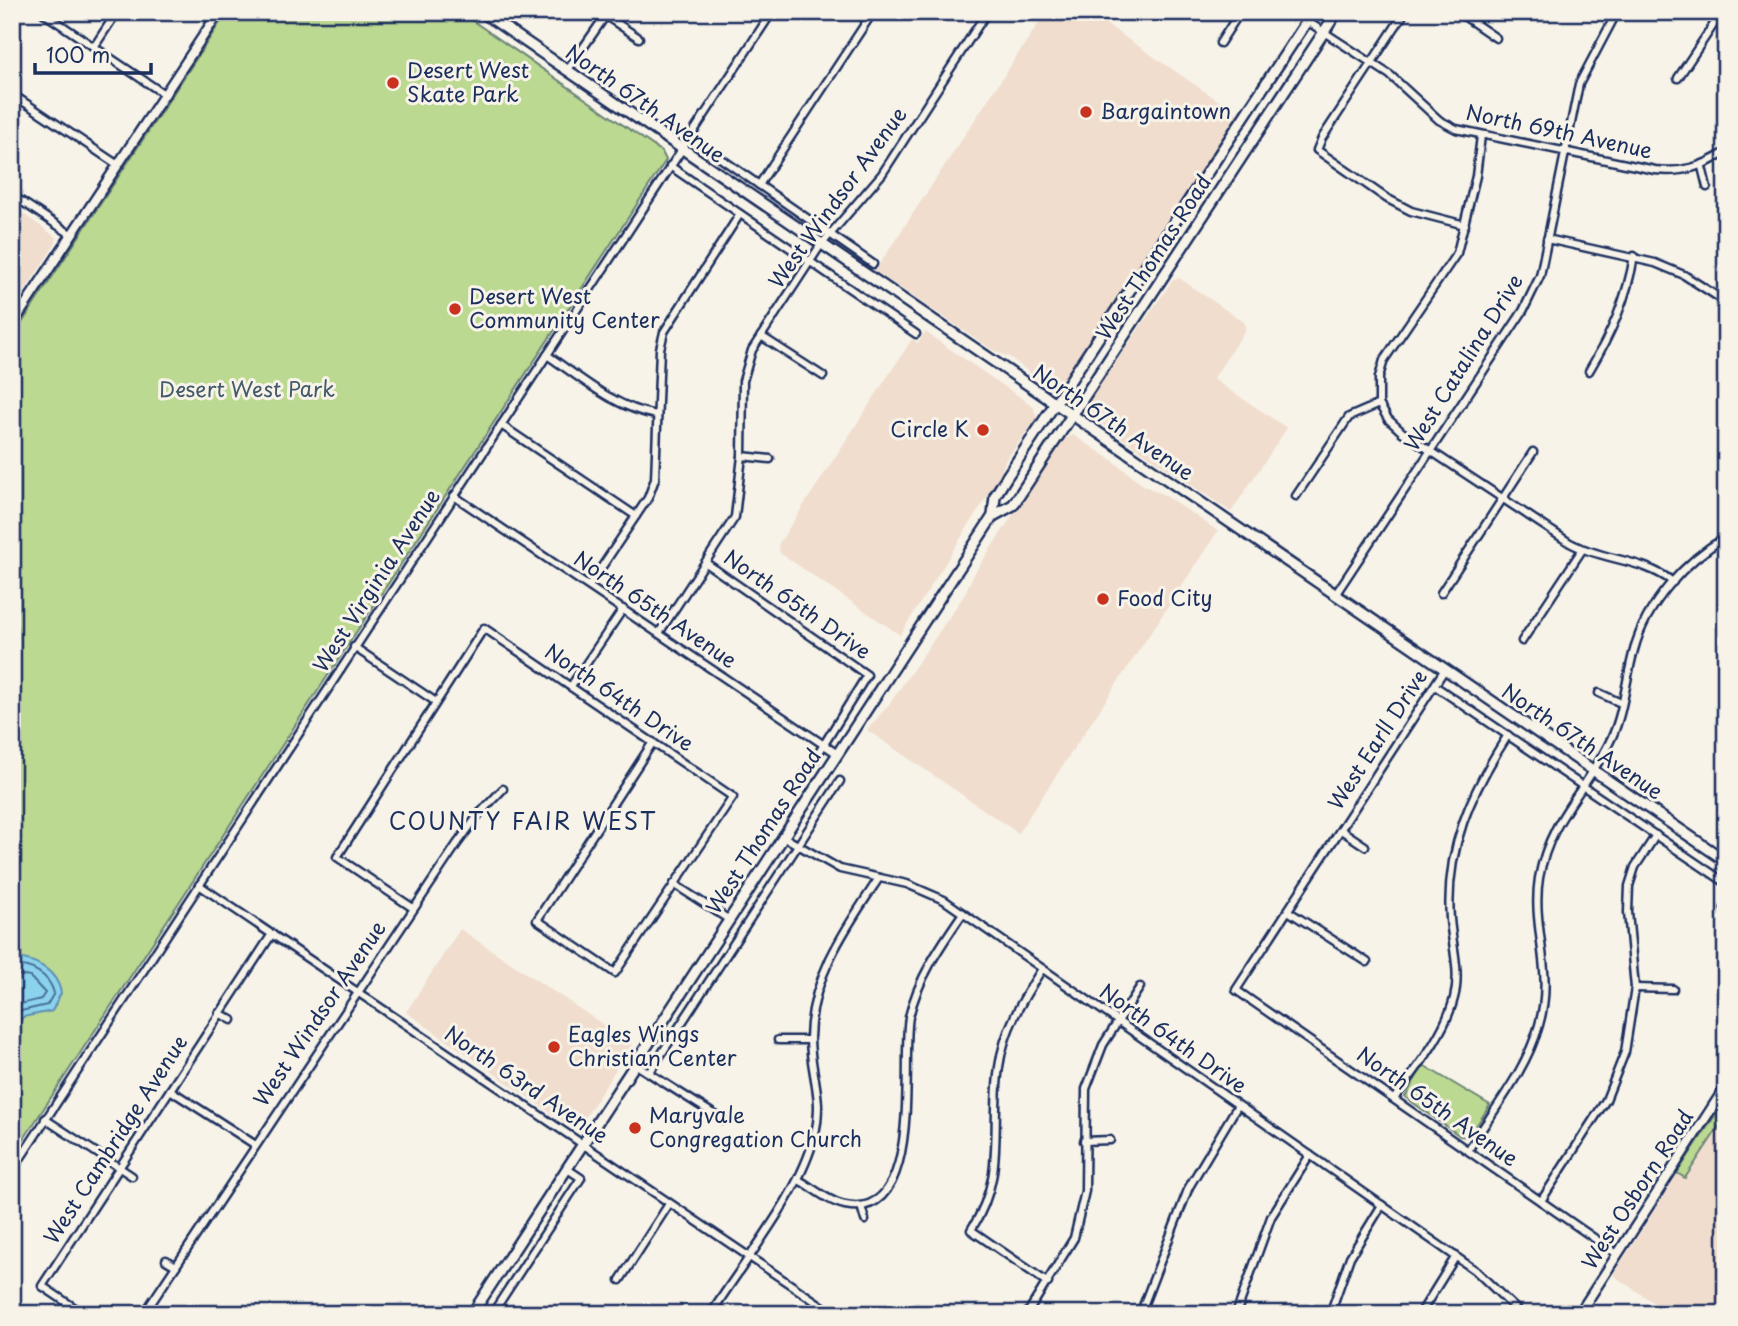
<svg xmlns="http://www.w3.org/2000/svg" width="1738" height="1326" font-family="'Playpen Sans',sans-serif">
<rect width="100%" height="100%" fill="#f7f3e8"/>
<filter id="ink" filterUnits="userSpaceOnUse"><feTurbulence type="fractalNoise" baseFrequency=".0143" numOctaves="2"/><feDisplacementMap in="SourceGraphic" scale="14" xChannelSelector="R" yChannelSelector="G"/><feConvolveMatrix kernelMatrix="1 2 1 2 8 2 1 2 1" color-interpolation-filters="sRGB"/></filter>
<g filter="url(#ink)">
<g fill="#f0ddce">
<polygon points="1046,12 1088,12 1238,114 1060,384 1048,387 1011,358 993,350 875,271"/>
<polygon points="12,206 56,237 56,243 19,300 12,296"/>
<polygon points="1179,278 1245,323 1245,330 1213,379 1287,428 1231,512 1090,416 1086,409 1088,402 1172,281"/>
<polygon points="925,332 1033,406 1037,418 1005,461 1001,474 900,635 780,553 778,545 912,339 918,343"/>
<polygon points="1073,435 1112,460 1143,485 1166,496 1218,531 1018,833 867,730 888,706 963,597 974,574 1062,440"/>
<polygon points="460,929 632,1044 583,1121 568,1125 406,1012"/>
<polygon points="1726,1098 1726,1314 1670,1314 1613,1275"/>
</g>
<g fill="#bcd991" stroke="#6c8478" stroke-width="2">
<polygon points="227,12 460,12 662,152 666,160 12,1157 12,338"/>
<polygon points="1423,1065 1490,1105 1469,1137 1460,1136 1405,1097"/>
<polygon points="1726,1099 1726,1116 1685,1178 1677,1173"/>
</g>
<path fill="#8bd2ed" stroke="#5e91b4" stroke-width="2" d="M12,958C34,958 57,970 61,993L52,1011L23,1017L12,1032Z"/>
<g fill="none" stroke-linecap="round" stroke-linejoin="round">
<g stroke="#487097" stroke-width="2">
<path d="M12,965C31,965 49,974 54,993L47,1005L21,1011L12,1017"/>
<polyline points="12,974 30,977 45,993 41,999 12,1006"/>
</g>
<g stroke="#1b2f5e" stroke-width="11">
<g id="minor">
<polyline points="42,12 164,94"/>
<path d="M1293,12L1390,75L1439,120L1456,129L1655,170C1683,173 1702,167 1726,152"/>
<polyline points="1405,12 1322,138 1317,150 1386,198 1411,211 1465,225"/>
<polyline points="1458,12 1496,38"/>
<polyline points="606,16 639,38"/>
<polyline points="1220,43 1240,12"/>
<polyline points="94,47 117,12"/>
<polyline points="567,71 608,12"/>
<polyline points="1678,78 1722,12"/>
<polyline points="12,94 118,165"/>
<polyline points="690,137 873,264"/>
<polyline points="670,166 916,334"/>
<polyline points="1702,167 1707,187"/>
<polyline points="759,185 873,12"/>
<polyline points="12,195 72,235"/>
<polyline points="1547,239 1655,263 1684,275 1726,302"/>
<polyline points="761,336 823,376"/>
<path d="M547,355C581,378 615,408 656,415"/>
<path d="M1589,371C1611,334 1627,299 1634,256"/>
<path d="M1379,404L1388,419L1402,432L1570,543C1604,561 1642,558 1673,582"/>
<polyline points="501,425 636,516"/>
<polyline points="742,456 770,459"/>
<polyline points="454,496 836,753"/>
<polyline points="1296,496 1349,417 1379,404 1379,377 1384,360 1457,253 1476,176 1481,136"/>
<polyline points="706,563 867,675 805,775"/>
<polyline points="589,586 648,498 655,479 660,349 664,332 740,214"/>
<polyline points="1441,593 1533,452"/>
<polyline points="1335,595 1523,311 1540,276 1579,84 1617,12"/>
<polyline points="659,633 735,517 742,456 743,381 752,350 820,246 882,174 987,12"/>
<polyline points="1522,641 1582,550"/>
<polyline points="354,647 436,702"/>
<polyline points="1445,669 1236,990 1617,1254"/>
<polyline points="571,686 623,609"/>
<polyline points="1435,686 1726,883"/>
<polyline points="1599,693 1621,703"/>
<polyline points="1341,830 1365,846"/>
<polyline points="782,836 840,869 907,884 944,900 1475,1270 1521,1314"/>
<polyline points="674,884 728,919"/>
<polyline points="199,885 834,1314"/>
<polyline points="413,908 337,857 484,628 733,797 615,973 537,920 653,742"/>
<polyline points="1725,908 1726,906"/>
<polyline points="1288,911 1367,962"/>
<path d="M1042,969C1022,1000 1004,1030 999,1067C990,1128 1007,1175 971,1230L1048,1283"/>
<polyline points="1635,988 1673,989"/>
<polyline points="219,1013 232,1020"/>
<polyline points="778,1040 810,1040"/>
<polyline points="633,1063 723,1120"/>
<polyline points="649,1073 840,781"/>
<polyline points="170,1090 254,1144"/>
<path d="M1394,1099C1416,1069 1445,1034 1454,998C1461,973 1452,945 1450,919C1445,849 1471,792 1508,735"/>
<polyline points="45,1119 132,1176"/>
<polyline points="1084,1141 1110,1140"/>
<path d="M1469,1149C1494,1109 1526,1071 1539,1025C1555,971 1531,929 1539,878C1550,816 1588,790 1612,737C1624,711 1626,678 1634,650C1646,604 1685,561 1726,537"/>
<polyline points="12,1171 772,12"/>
<path d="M799,1180C813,1188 829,1202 845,1205C925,1222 901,1059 909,1017C918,978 941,945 963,913"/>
<polyline points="1541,1201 1606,1100 1625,1052 1635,988 1628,912 1629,886 1635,867 1656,835"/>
<polyline points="861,1206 865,1220"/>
<polyline points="166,1260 176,1266"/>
<polyline points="620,1280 669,1204"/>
<polyline points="84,1314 42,1286 272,934"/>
<polyline points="144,1314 457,844 479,814 503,789"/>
<polyline points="492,1314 581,1178 566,1168"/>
<path d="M711,1314C744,1260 801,1194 815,1134C824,1096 810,1073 810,1038C811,976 846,928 879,878"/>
<polyline points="914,1314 917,1309"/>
<polyline points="1027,1314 1074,1238 1085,1191 1086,1089 1103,1045 1140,987"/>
<polyline points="1140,1314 1189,1187 1238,1105"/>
<polyline points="1236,1314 1271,1217 1310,1155"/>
<polyline points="1330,1314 1350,1257 1382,1205"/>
<polyline points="1420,1314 1456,1256"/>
</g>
</g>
<g stroke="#1b2f5e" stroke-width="13">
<g id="tertiary">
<polyline points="12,325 219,12"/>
<polyline points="1579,1314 1726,1086"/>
</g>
</g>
<g stroke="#1b2f5e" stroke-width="14">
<g id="secondary">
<polyline points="482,12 1726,861"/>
<polyline points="993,516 1013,505 1337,12"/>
<polyline points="472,1314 993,516 995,496 1006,478 1313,12"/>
</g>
</g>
<use href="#minor" stroke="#f7f3e8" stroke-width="6"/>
<use href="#tertiary" stroke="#f7f3e8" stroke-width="8"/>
<use href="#secondary" stroke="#f7f3e8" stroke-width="9"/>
</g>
</g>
<g fill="#c8321e" stroke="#f7f3e8" stroke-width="2.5">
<circle cx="393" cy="83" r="7"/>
<circle cx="1086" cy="112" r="7"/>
<circle cx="455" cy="309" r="7"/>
<circle cx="983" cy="430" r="7"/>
<circle cx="1103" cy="599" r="7"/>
<circle cx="554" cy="1047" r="7"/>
<circle cx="635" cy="1128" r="7"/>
</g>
<g text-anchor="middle" stroke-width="6" stroke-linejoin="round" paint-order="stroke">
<g font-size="21" fill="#1b2f5e" stroke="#f7f3e8" text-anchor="start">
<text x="407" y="78">Desert West<tspan x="407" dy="24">Skate Park</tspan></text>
<text x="1100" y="119">Bargaintown</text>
<text x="469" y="304">Desert West<tspan x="469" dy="24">Community Center</tspan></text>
<text x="969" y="437" text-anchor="end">Circle K</text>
<text x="1117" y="606">Food City</text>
<text x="568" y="1042">Eagles Wings<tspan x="568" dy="24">Christian Center</tspan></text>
<text x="649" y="1123">Maryvale<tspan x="649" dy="24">Congregation Church</tspan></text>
</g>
<g font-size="21" fill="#1b2f5e" stroke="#f7f3e8">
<text transform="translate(645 104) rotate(35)" y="7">North 67th Avenue</text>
<text transform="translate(1559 132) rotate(12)" y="7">North 69th Avenue</text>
<text transform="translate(838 198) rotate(-54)" y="7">West Windsor Avenue</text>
<text transform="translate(1154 258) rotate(-57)" y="7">West Thomas Road</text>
<text transform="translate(1464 363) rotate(-58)" y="7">West Catalina Drive</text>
<text transform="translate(1113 423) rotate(34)" y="7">North 67th Avenue</text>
<text transform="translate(377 581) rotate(-57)" y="7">West Virginia Avenue</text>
<text transform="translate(797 605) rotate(35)" y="7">North 65th Drive</text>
<text transform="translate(655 610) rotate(34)" y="7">North 65th Avenue</text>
<text transform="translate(619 698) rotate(34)" y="7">North 64th Drive</text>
<text transform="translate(1378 740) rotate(-57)" y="7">West Earll Drive</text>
<text transform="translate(1582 742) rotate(34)" y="7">North 67th Avenue</text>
<text transform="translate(764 832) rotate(-57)" y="7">West Thomas Road</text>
<text transform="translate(320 1014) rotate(-56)" y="7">West Windsor Avenue</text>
<text transform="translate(1173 1039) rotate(35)" y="7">North 64th Drive</text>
<text transform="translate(526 1085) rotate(34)" y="7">North 63rd Avenue</text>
<text transform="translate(1437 1107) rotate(35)" y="7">North 65th Avenue</text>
<text transform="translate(116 1140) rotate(-57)" y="7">West Cambridge Avenue</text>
<text transform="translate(1638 1190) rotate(-57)" y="7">West Osborn Road</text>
</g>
<g font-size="21" fill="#435a6b" stroke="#f7f3e8">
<text x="247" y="397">Desert West Park</text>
</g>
<g font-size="23" letter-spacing="2" fill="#1b2f5e" stroke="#f7f3e8">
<text x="523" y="830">COUNTY FAIR WEST</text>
</g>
</g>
<rect width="1738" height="1326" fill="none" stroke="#f7f3e8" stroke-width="42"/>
<rect x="21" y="21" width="1696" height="1284" fill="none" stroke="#1b2f5e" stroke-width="2.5" filter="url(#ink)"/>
<path d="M35 63v10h116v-10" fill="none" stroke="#1b2f5e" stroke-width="3.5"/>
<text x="46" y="63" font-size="21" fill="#1b2f5e" stroke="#f7f3e8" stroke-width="5" paint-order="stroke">100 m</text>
</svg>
